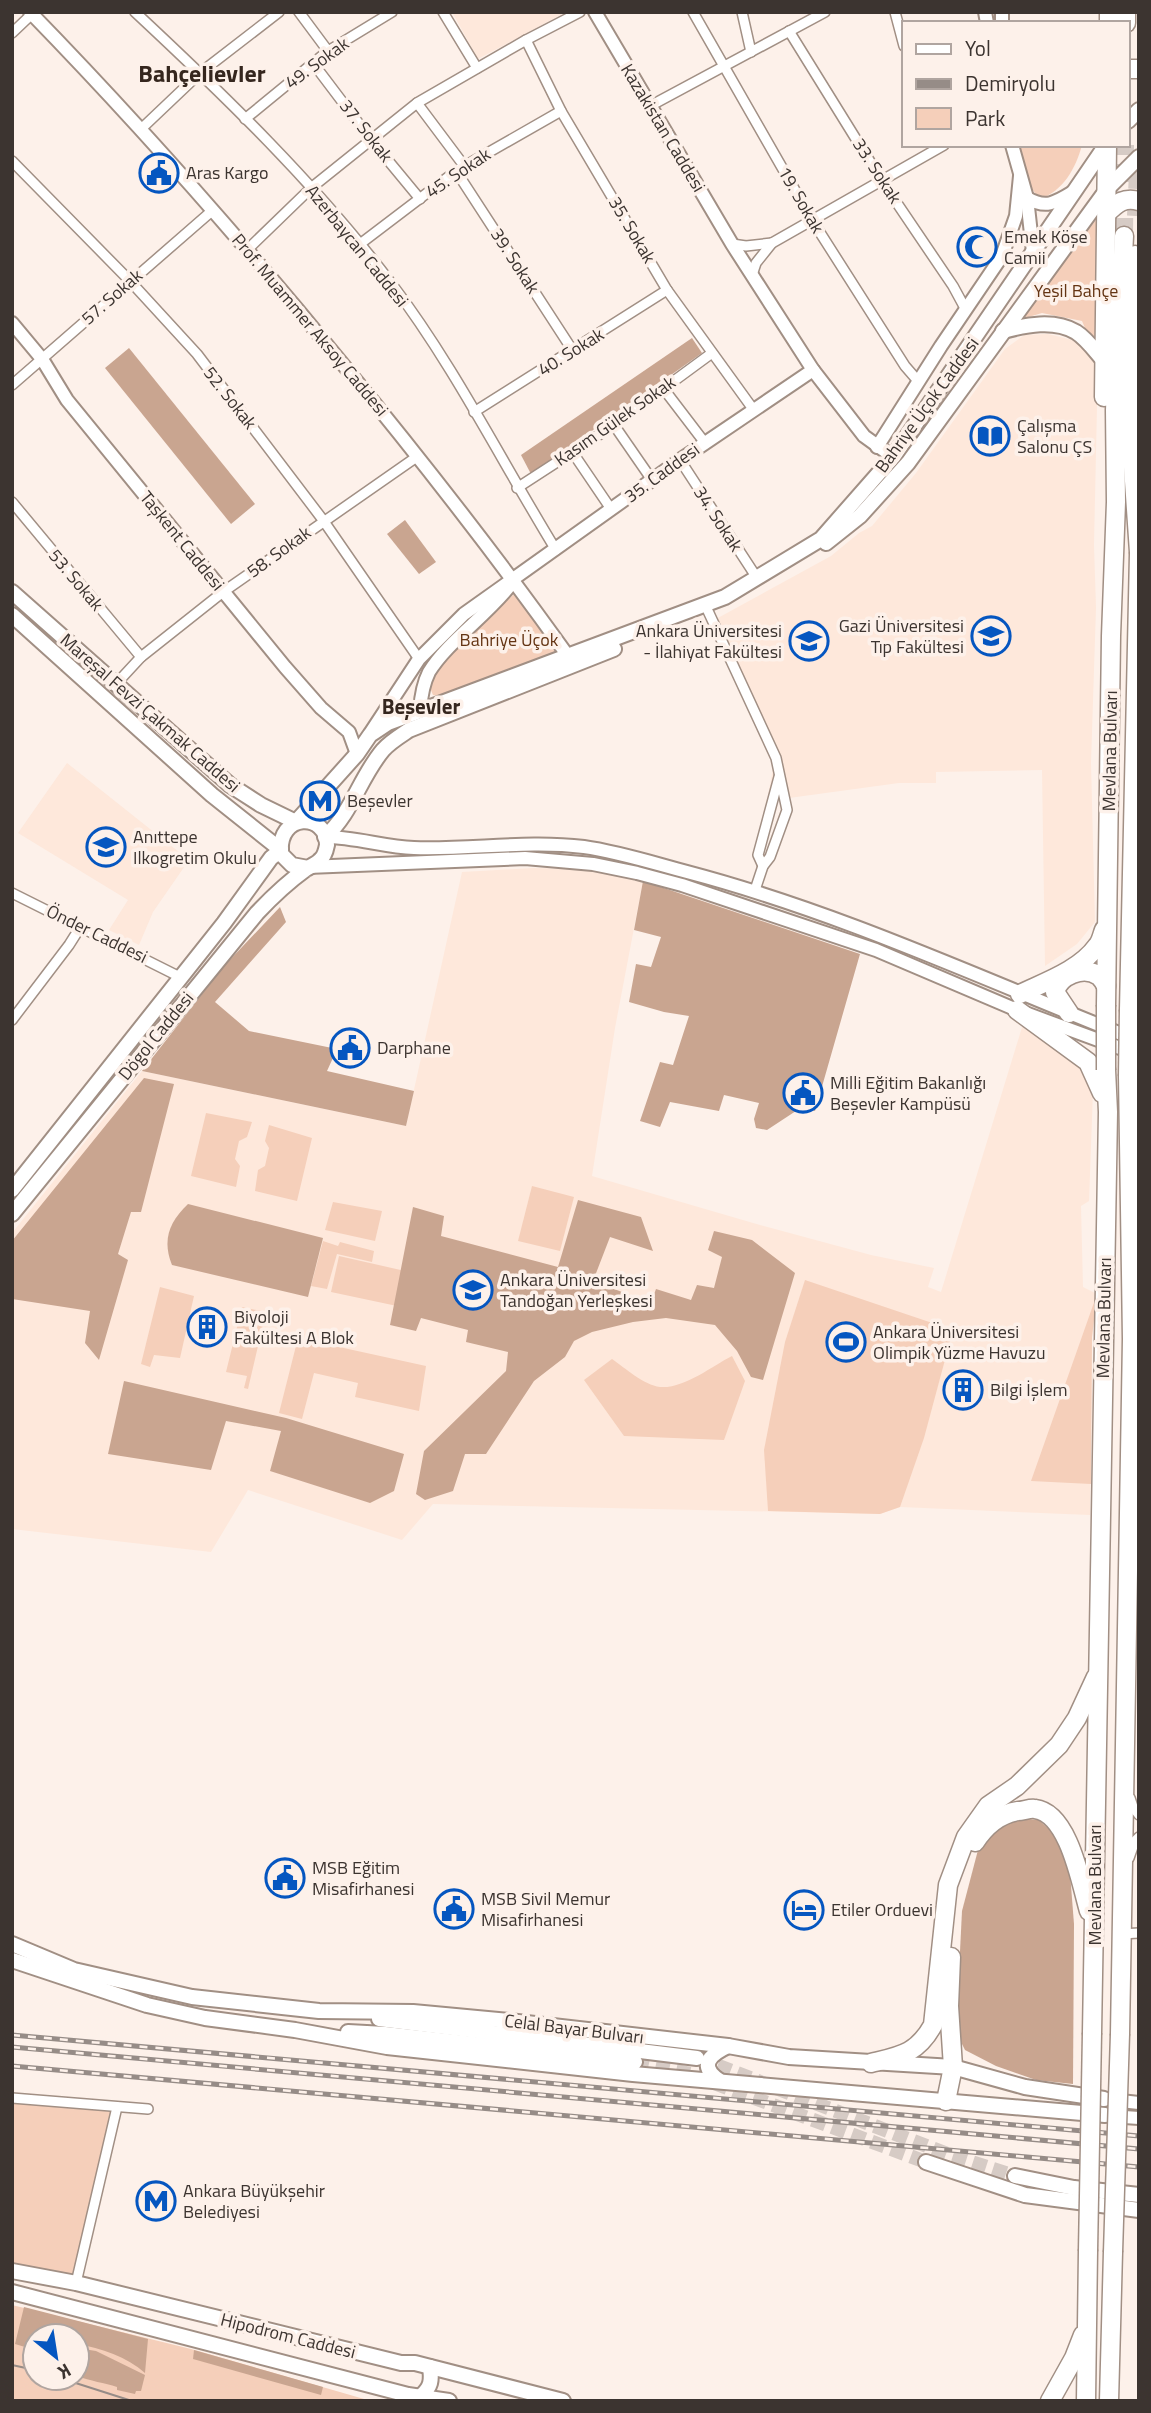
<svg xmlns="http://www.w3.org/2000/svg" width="1151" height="2413" font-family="'Titillium Web',sans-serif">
<rect width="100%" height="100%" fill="#fdf1ea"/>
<g fill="#fee8db">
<polygon points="452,12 566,12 478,59"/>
<polygon points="1048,334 1077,341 1098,361 1094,545 1096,608 1091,763 1095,922 1077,944 1045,966 1042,770 936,772 936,783 899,783 767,801 773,769 774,741 716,619 831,556 859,533 872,526 916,473 1005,349 1024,335"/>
<polygon points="67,763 189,860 153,912 139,945 109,930 128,900 18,833"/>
<polygon points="533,868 588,869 643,881 615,1028 592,1176 760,1225 871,1255 934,1268 928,1287 941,1292 1023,1024 1086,1066 1093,1091 1089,1201 1081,1206 1083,1287 1097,1294 1092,1337 1090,1515 900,1507 880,1514 433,1504 402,1540 248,1490 211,1552 12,1529 12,1233 142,1071 406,1126 462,872"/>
</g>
<g fill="#f5cfba" fill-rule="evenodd">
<path d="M1018,145H1082C1076,168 1063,191 1040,199L1026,182Z"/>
<polygon points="1101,213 1103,339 1088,335 1082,321 1042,313 1022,319"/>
<path d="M515,593L559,653L443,697L433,695C431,690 428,685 430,679C437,661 498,610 515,593Z"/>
<polygon points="206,1113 252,1122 247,1137 239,1141 235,1159 240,1166 236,1187 191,1176"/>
<polygon points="269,1125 312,1138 297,1201 255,1191 258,1170 265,1166 269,1148 265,1141"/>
<polygon points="532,1186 574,1197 560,1251 518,1241"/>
<polygon points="333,1202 382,1211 375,1241 325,1230"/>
<polygon points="323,1241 338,1246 340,1242 374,1251 372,1262 337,1254 327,1289 311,1286"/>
<polygon points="339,1256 405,1271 397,1306 331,1292"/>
<polygon points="805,1280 953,1330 924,1438 900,1507 880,1514 768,1511 764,1450 785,1342"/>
<polygon points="160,1287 194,1296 180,1358 154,1355 150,1367 141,1364"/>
<polygon points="1097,1294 1092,1337 1091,1484 1031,1481"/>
<polygon points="242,1307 266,1312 248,1389 244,1388 247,1376 226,1372"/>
<polygon points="298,1338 426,1366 419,1411 355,1397 358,1383 314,1373 302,1419 279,1413"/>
<path d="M732,1356L745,1381L724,1440L624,1436L584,1380L612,1359C625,1368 644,1385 660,1387C684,1389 712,1366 732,1356Z"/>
<polygon points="12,2098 117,2107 76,2283 12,2271"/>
<path d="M12,2305L191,2349L371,2401H12ZM35,2336H77V2378H35Z"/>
</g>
<g fill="#c9a590">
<polygon points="692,338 702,353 531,474 521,455"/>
<polygon points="129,348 255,504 231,524 105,368"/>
<polygon points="405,520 436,562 419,574 387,534"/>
<polygon points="643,881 860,954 815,1111 802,1107 767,1130 756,1128 754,1119 759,1103 724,1095 719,1111 670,1102 660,1127 640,1121 660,1062 673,1065 689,1016 664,1012 629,1002 636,964 651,967 661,937 634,930"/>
<polygon points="280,907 286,922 215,1002 249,1031 337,1049 327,1071 414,1091 406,1126 142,1071 224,966"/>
<polygon points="144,1078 174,1084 141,1212 131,1212 118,1254 128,1260 99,1360 85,1343 90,1311 12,1299 12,1241"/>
<polygon points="578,1200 641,1217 653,1251 610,1237 593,1281 651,1303 656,1289 691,1300 697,1285 714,1288 722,1257 708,1250 714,1231 752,1240 795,1273 763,1380 751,1377 737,1351 715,1325 666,1318 633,1322 592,1332 574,1341 565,1357 534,1381 486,1454 465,1454 453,1491 425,1500 416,1494 424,1451 506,1371 508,1352 466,1342 468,1330 421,1318 416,1331 390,1325 413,1207 444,1216 441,1236 558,1267"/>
<path d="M188,1204L323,1238L308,1297L172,1265C162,1240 169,1222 188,1204Z"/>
<polygon points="124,1381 286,1418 404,1454 394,1491 370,1503 270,1471 281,1431 226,1421 211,1470 108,1454"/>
<polygon points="1017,1818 1039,1820 1062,1841 1070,1873 1074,1924 1073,2084 1036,2080 996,2066 965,2050 956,2032 962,1911 978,1850 998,1825"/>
<path d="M24,2307L148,2339L145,2373C127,2357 101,2348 77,2344V2336H35V2350L15,2344Z"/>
<path d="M77,2348L96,2351L145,2375L141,2391H136L135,2394L117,2390V2387C105,2383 90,2381 77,2376Z"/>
<polygon points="194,2350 323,2387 321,2395 193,2359"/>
</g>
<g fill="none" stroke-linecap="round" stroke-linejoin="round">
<g stroke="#d6cbc5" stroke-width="14" stroke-dasharray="14 7" stroke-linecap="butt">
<polyline points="698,2058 950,2155 1015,2176"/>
<polyline points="635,2062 691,2074"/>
<polyline points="714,2083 926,2162"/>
</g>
<g stroke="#d6cbc5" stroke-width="18" stroke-dasharray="18 9" stroke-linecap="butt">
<polyline points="1136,216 1139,151"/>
<polyline points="1124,236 1125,145"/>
</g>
<g stroke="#a18f84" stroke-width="12">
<g id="street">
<path d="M135,12C224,95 317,185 391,283C453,364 502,462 556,550"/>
<polyline points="299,12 328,51"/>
<polyline points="443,12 477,68"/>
<polyline points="693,12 812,220 905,366 918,381"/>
<polyline points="742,12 751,52"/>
<polyline points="895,12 904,46"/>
<polyline points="789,31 882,181 953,286 966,310"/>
<polyline points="12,33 32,14"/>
<polyline points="526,40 561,111 667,290 753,409"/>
<polyline points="313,63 372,141 420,199"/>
<polyline points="417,103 465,167"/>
<polyline points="650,106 825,12"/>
<polyline points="245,119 328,51 392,12"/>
<polyline points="140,130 200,73 279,12"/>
<polyline points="12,161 130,281 197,354 323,520 419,659"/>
<polyline points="456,171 573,351"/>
<polyline points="360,244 456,171 561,111"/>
<polyline points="732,244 746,246 772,243"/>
<polyline points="248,249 311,188 417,103 526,40 580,12"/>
<polyline points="752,275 756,263 772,243 944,145"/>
<polyline points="12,385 213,210"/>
<polyline points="663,388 705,443"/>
<polyline points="474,412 667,290"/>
<polyline points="614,425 652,480"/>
<polyline points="573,453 611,509"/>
<polyline points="680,460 757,578"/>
<polyline points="517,488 614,425 712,353"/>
<polyline points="12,502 141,657"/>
<polyline points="708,611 776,758 787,810 770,857 763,866 755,890"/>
<polyline points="116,684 141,657 223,592 418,456"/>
<polyline points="763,866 758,855 779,777"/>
<polyline points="12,893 180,977"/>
<polyline points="12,1020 69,945 81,926"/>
<polyline points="1130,1798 1133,1807 1139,1815"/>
<polyline points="1129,1858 1135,1841 1139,1837"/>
<polyline points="1121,1934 1139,1933"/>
<polyline points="12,2098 148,2109"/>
<polyline points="76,2283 117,2107"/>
</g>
</g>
<g stroke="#a18f84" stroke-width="16">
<g id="secondary">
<path d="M30,12C139,124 242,241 341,362C420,458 496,555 568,656"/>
<polyline points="595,12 732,244 813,370 864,436 893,457"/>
<polyline points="985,12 987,23"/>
<polyline points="1002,23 1002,12"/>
<polyline points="1012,145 1027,198 1033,252"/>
<path d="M1027,198C1046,209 1055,203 1073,192"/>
<polyline points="12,323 42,359 67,400 285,667 321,708 349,732 357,754"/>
<polyline points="877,447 941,346 1002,256 1016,216 1020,176"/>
<path d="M420,710C421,697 423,684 429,672C447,642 489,614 512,583"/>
<polyline points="371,732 419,659 464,614 680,460 813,370"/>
<path d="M325,837C356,837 384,847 414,848C471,850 527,840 584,847C619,852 653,863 687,872C843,913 989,982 1139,1041"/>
<polyline points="308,867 525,858 593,864 637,873 682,885 876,950 1017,1010 1139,1055"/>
<polyline points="1111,2100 1139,2103"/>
<polyline points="1109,2116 1139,2118"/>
</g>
</g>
<g stroke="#a18f84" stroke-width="18">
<g id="primary">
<polyline points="1128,121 1139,110"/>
<path d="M1003,331C1026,325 1054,319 1076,332C1087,339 1096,352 1104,361"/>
<polyline points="826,543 860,516 908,463 1108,188 1139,157"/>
<polyline points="12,592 230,785 261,805 296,822"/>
<polyline points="12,615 212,795 281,850"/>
<polyline points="296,822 357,754 370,735 388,723 725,597 821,539 893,457 1106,145"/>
<path d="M325,837C352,813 360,777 383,750C390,742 400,736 409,730L614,649"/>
<polyline points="12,1190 224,923 271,858 281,850"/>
<path d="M12,1214L257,913C272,897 288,882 306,869C311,866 317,864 320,860C324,857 326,850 327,845C327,812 277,812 281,854L292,865L308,868"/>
<polyline points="12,1944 74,1970 192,1997 319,2011 413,2012 509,2021 728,2046 789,2057 953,2067 1025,2087 1104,2099"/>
<polyline points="12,1960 147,2005 205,2018 295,2030 387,2047 633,2074 1105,2115"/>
<polyline points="379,2019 697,2058"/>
<polyline points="348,2032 385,2034 635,2062"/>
<path d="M720,2081C698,2066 709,2055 728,2046"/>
<polyline points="926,2162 1025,2195 1139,2210"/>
<polyline points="1015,2176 1074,2188 1139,2195"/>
<polyline points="12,2271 76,2283 401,2363 415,2363 563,2401"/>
<polyline points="12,2292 408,2395 449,2401"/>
<path d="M421,2396C431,2387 432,2381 430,2367"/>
</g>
</g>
<g stroke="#a18f84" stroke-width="21">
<g id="highway">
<polyline points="1109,23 1109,12"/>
<polyline points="1126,23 1126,12"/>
<polyline points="1128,69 1139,69"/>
<path d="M1107,213C1117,203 1124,197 1139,201"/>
<polyline points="1135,255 1131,438 1139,552"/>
<polyline points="1104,397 1107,145"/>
<polyline points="1139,554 1129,1010 1139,1004"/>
<path d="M1020,994C1045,982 1080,970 1097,946C1101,942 1102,935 1104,930"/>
<polyline points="1106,1005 1111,636 1116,502 1115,410 1124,236"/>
<polyline points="1017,1010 1088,1062 1102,1093"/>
<path d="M1069,1013L1055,992C1059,976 1083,965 1099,976C1102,979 1104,982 1106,986"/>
<path d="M975,1842C986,1825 999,1814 1018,1811C1023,1811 1030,1808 1035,1809C1069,1813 1081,1884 1089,1911"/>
<polyline points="1092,2033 1108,1112 1106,1070"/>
<polyline points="1120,2034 1132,1339 1128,1076"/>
<path d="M871,2063C900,2056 917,2054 933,2025L948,1885L966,1837L988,1806L1017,1786L1059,1745L1077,1718L1096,1677"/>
<polyline points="946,2101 953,2067 949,2006 951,1957"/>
<polyline points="1050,2401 1074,2358 1083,2335"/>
<polyline points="1086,2401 1088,2251"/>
<polyline points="1109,2401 1113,2252"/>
</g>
</g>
<use href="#street" stroke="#fff" stroke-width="9"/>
<use href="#secondary" stroke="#fff" stroke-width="12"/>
<use href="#primary" stroke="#fff" stroke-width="14"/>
<use href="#highway" stroke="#fff" stroke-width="18"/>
<g stroke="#968c87" stroke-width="2">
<polyline points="12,2365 35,2370"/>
<polyline points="60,2378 132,2401"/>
</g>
<g stroke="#968c87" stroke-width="5">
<g id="rail">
<polyline points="12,2035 1139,2136"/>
<polyline points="12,2047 1139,2149"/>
<polyline points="12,2066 1139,2167"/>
</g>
</g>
<use href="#rail" stroke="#fdf1ea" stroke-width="2.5" stroke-dasharray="8" stroke-linecap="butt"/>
<g stroke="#a18f84" stroke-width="21" stroke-linecap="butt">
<g id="highway-bridge">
<polyline points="1106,1070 1106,1005"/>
<polyline points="1128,1076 1129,1010"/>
<polyline points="1088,2251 1092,2033"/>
<polyline points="1113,2252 1120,2034"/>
</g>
</g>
<use href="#highway-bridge" stroke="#fff" stroke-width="18"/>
</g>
<defs>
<g id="civic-ring" transform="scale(2.0125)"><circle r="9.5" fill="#fdf1ea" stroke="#0556c0" stroke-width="1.5"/><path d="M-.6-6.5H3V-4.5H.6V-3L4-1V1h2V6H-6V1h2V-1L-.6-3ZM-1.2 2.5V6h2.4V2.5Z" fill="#0556c0"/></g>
<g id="mosque-ring" transform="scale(2.0125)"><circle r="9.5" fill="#fdf1ea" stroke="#0556c0" stroke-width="1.5"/><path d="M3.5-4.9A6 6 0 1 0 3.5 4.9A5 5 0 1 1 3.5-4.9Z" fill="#0556c0"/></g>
<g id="library-ring" transform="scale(2.0125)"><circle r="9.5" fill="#fdf1ea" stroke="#0556c0" stroke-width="1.5"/><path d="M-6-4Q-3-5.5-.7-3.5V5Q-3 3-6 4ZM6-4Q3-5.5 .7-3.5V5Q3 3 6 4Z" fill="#0556c0"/></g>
<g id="university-ring" transform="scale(2.0125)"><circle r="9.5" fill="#fdf1ea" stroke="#0556c0" stroke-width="1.5"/><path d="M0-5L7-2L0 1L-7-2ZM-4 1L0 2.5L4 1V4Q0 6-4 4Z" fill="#0556c0"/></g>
<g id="metro-ring" transform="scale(2.0125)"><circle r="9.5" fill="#fdf1ea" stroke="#0556c0" stroke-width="1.5"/><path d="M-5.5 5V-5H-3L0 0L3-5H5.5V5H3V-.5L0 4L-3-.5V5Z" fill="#0556c0"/></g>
<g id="school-ring" transform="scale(2.0125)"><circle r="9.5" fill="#fdf1ea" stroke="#0556c0" stroke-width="1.5"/><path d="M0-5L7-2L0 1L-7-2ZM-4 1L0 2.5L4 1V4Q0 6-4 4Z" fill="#0556c0"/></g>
<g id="building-ring" transform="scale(2.0125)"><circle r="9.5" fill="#fdf1ea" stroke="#0556c0" stroke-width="1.5"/><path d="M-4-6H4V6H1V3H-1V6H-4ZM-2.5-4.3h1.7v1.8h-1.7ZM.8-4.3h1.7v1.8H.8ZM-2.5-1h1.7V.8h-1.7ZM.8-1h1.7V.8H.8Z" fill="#0556c0"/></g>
<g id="stadium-ring" transform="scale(2.0125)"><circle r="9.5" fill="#fdf1ea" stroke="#0556c0" stroke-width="1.5"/><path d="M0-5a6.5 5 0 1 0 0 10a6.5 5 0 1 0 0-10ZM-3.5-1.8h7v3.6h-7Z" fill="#0556c0"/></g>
<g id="hotel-ring" transform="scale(2.0125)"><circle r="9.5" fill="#fdf1ea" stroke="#0556c0" stroke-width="1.5"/><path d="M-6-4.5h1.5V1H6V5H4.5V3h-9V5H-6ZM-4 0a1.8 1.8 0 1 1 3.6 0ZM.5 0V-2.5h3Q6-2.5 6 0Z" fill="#0556c0"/></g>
</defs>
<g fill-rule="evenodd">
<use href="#civic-ring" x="159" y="173"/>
<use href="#mosque-ring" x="977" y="247"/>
<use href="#library-ring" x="990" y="436"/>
<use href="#university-ring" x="991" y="636"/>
<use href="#university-ring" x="809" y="641"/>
<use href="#metro-ring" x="320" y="801"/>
<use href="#school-ring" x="106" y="847"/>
<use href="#civic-ring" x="350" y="1048"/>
<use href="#civic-ring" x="803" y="1093"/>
<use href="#university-ring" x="473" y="1290"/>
<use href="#building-ring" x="207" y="1327"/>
<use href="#stadium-ring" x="846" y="1342"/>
<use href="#building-ring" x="963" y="1390"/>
<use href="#civic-ring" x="285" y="1878"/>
<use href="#civic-ring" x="454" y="1909"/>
<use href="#hotel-ring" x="804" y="1910"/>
<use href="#metro-ring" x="156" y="2201"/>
</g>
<g text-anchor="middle" stroke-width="7" stroke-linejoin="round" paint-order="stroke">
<g font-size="18" fill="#3c3430" stroke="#fdf1ea">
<text transform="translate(317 63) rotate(-36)" y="6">49. Sokak</text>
<text transform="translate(663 128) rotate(59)" y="6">Kazakistan Caddesi</text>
<text transform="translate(366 131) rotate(52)" y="6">37. Sokak</text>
<text transform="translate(877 171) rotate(57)" y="6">33. Sokak</text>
<text transform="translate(458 173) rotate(-34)" y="6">45. Sokak</text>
<text transform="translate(801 200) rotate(60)" y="6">19. Sokak</text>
<text transform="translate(632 230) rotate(59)" y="6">35. Sokak</text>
<text transform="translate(357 246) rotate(51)" y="6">Azerbaycan Caddesi</text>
<text transform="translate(515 261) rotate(57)" y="6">39. Sokak</text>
<text transform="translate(112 297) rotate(-41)" y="6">57. Sokak</text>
<text transform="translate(310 325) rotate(50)" y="6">Prof. Muammer Aksoy Caddesi</text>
<text transform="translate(571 352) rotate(-32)" y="6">40. Sokak</text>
<text transform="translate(230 398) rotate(52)" y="6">52. Sokak</text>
<text transform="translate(927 405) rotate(-54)" y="6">Bahriye Üçok Caddesi</text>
<text transform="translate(615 421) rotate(-35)" y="6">Kasım Gülek Sokak</text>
<text transform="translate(662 473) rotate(-36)" y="6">35. Caddesi</text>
<text transform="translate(718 519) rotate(57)" y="6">34. Sokak</text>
<text transform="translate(182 541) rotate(51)" y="6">Taşkent Caddesi</text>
<text transform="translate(279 552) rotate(-36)" y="6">58. Sokak</text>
<text transform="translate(76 580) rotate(50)" y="6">53. Sokak</text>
<text transform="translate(150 713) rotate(41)" y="6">Mareşal Fevzi Çakmak Caddesi</text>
<text transform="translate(1110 751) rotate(-89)" y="6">Mevlana Bulvarı</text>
<text transform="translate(97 934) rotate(26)" y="6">Önder Caddesi</text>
<text transform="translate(156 1036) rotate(-51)" y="6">Dögol Caddesi</text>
<text transform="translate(1104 1318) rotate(-89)" y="6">Mevlana Bulvarı</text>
<text transform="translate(1095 1885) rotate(-90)" y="6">Mevlana Bulvarı</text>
<text transform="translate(574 2029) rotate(7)" y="6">Celal Bayar Bulvarı</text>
<text transform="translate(288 2336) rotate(14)" y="6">Hipodrom Caddesi</text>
</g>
<g font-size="18" fill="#3c3430" stroke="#fdf1ea" text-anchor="start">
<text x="186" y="179">Aras Kargo</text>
<text x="1004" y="243">Emek Köşe<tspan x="1004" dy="21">Camii</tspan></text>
<text x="1017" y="432">Çalışma<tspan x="1017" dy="21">Salonu ÇS</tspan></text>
<text x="964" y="632" text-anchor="end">Gazi Üniversitesi<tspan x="964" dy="21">Tıp Fakültesi</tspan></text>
<text x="782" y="637" text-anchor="end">Ankara Üniversitesi<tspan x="782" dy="21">- İlahiyat Fakültesi</tspan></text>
<text x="347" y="807">Beşevler</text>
<text x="133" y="843">Anıttepe<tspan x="133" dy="21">Ilkogretim Okulu</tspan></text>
<text x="377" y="1054">Darphane</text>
<text x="830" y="1089">Milli Eğitim Bakanlığı<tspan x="830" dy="21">Beşevler Kampüsü</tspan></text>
<text x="500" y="1286">Ankara Üniversitesi<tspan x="500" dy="21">Tandoğan Yerleşkesi</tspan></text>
<text x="234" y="1323">Biyoloji<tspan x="234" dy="21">Fakültesi A Blok</tspan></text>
<text x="873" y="1338">Ankara Üniversitesi<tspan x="873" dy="21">Olimpik Yüzme Havuzu</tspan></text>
<text x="990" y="1396">Bilgi İşlem</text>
<text x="312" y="1874">MSB Eğitim<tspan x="312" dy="21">Misafirhanesi</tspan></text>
<text x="481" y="1905">MSB Sivil Memur<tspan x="481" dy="21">Misafirhanesi</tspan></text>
<text x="831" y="1916">Etiler Orduevi</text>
<text x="183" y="2197">Ankara Büyükşehir<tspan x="183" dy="21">Belediyesi</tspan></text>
</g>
<g font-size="18" fill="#643413" stroke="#fdf1ea">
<text x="1076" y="297">Yeşil Bahçe</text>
<text x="509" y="646">Bahriye Üçok</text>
</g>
<g font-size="21" font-weight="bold" fill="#35261e" stroke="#fdf1ea">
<text x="421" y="714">Beşevler</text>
</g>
<g font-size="24" font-weight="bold" fill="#35261e" stroke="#fdf1ea">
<text x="202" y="82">Bahçelievler</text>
</g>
</g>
<rect width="1151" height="2413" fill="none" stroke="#3c3430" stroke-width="28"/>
<rect x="902" y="21" width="228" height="126" fill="#fdf1ea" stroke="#b0a5a0" stroke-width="2"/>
<rect x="916" y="44" width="35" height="10" fill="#ffffff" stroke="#b0a5a0" stroke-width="2"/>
<text x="965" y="56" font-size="21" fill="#3c3430">Yol</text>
<rect x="916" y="79" width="35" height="10" fill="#968c87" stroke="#b0a5a0" stroke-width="2"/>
<text x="965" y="91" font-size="21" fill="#3c3430">Demiryolu</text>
<rect x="916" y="108" width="35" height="21" fill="#f5cfba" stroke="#b0a5a0" stroke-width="2"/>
<text x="965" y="126" font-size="21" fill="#3c3430">Park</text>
<g transform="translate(56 2357) rotate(150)"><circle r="33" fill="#fdf1ea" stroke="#b0a5a0" stroke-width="2"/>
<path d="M0-5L12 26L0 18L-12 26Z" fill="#0556c0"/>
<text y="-10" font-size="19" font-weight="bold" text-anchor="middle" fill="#3c3430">K</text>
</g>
</svg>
